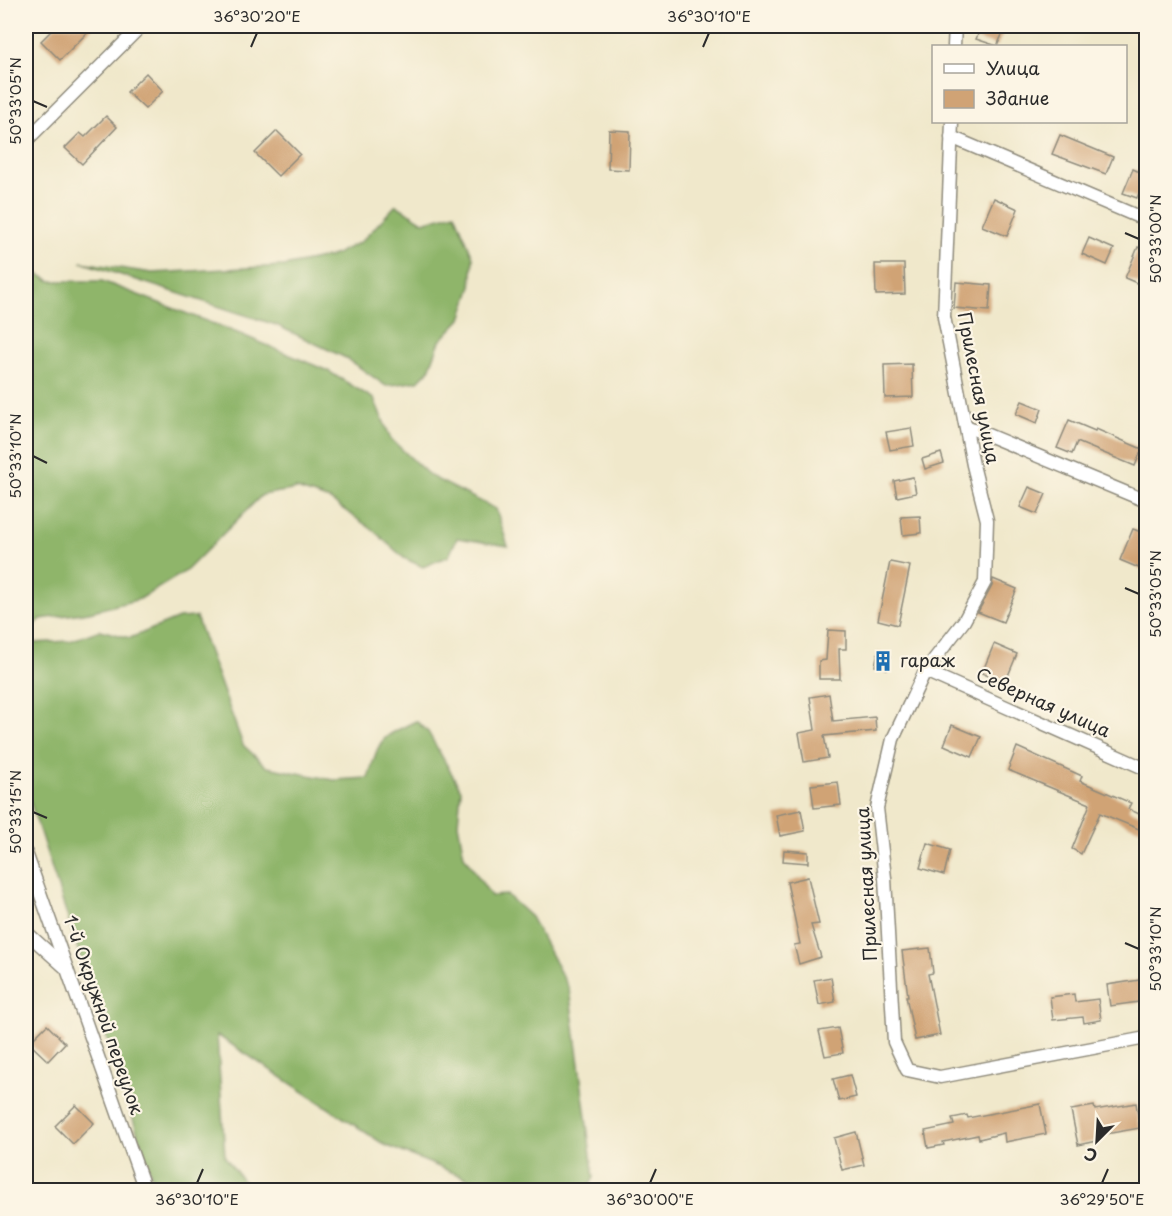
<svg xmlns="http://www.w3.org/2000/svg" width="1172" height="1216" font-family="'Playpen Sans',sans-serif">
<rect width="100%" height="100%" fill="#fcf5e5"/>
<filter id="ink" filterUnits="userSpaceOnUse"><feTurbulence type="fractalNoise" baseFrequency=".0167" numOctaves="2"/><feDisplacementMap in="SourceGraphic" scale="12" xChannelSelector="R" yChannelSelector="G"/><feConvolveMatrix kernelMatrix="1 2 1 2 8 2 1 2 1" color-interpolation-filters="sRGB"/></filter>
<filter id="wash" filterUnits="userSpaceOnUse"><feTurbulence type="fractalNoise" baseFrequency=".008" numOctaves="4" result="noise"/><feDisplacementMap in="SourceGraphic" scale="24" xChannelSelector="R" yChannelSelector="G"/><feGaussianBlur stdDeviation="1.35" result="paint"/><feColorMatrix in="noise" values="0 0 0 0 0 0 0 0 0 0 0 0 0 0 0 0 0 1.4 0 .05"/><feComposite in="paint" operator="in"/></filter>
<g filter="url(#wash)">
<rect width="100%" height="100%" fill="#f0e8cb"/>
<g fill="#8fb56a" stroke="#5d704a" stroke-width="1.5">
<polygon points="396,205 423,222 455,213 473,257 471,289 461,319 440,341 429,370 418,381 386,386 346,358 276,325 81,262 152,273 284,266 332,256 362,241"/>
<polygon points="26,268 51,281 102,281 240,334 328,371 374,399 391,439 430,476 496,509 508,546 457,538 449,556 423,567 404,558 373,530 330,500 297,489 262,495 186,571 140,599 89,612 41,619 26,633"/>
<path d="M196,617L243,745L267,767L334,780L368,778C381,738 376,740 416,721L428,732L461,790L458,824L464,856L491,896L507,895L531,917L569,989L594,1178L585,1190H496L385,1145L217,1035L225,1157L250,1190H156L26,789V647L33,643L70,641L100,630L130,638L179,618Z"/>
</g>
<g id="blocks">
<g fill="#d0a375">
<polygon points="56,26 94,26 60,60 41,41"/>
<polygon points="982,26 1006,26 997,46 976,39"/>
<polygon points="146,73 163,91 145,109 127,92"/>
<polygon points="106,116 117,127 82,164 65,148 80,133 85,137"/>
<polygon points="609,130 630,131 629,170 608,169"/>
<polygon points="277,131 300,154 278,176 255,153"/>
<polygon points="1060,135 1113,157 1106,174 1052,154"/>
<polygon points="1133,169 1146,175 1137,198 1123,193"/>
<polygon points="994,198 1018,209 1007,236 982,226"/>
<polygon points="1089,238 1114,249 1107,265 1082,254"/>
<polygon points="1138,247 1146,251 1146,287 1125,278"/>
<polygon points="875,264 904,264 905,294 876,295"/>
<polygon points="956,282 991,285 989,311 954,308"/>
<polygon points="912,364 913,397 885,398 884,365"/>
<polygon points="1022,401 1042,409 1037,423 1016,414"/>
<polygon points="1069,420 1095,431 1096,429 1142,449 1135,466 1077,442 1072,454 1057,448"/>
<polygon points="911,428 914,446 890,450 886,432"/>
<polygon points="941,453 944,463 925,469 922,459"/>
<polygon points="913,477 916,493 897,497 894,481"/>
<polygon points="1029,487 1046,494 1037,514 1020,507"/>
<polygon points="920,516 921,533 903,535 901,517"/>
<polygon points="1133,529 1146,534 1146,571 1120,560"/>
<polygon points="890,562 910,566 898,625 878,620"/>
<polygon points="993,579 1017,589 1003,622 978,612 992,586"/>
<polygon points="828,630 846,631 846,649 839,649 840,679 819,679 819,661 826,660"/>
<polygon points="994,644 1017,654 1005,683 982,673"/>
<polygon points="878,652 890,656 887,669 875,666"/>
<polygon points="829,694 833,721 875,717 876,731 824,736 828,758 804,762 799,733 815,730 810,697"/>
<polygon points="952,725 981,737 972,757 944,745"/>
<polygon points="1017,747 1082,776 1080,781 1131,803 1128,809 1146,817 1146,832 1100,813 1081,854 1072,849 1090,804 1008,770"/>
<polygon points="838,782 841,805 814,808 811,785"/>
<polygon points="801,810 805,831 780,836 776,815"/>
<polygon points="927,843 950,850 944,875 920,868"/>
<polygon points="784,850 808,852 808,863 783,861"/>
<polygon points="808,877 819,924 811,925 821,957 799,964 794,945 800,944 787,882"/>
<polygon points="930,948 933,973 928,974 940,1035 915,1040 906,996 908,996 902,951"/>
<polygon points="831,977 835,1002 819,1005 814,980"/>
<polygon points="1146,979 1146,1001 1110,1006 1107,985"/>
<polygon points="1074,994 1075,1002 1098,999 1101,1020 1084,1023 1083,1017 1053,1020 1050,997"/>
<polygon points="47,1025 65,1043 48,1061 29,1043"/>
<polygon points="838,1028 843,1053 825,1056 819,1031"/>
<polygon points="850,1075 856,1097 839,1101 833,1079"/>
<polygon points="1136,1103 1140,1128 1100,1135 1101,1140 1078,1145 1071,1110 1094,1106 1095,1110"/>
<polygon points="1040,1104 1046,1134 1005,1142 1004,1133 979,1139 978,1135 943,1142 944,1145 928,1148 925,1131 954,1125 952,1118 967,1115 968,1118"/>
<polygon points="76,1105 94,1123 73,1144 55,1126"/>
<polygon points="856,1132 864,1165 842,1170 834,1138"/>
</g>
</g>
</g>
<g filter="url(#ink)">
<use href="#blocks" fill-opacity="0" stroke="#8e8a7b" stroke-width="1.5"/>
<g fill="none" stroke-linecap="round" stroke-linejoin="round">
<g stroke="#8e8a7b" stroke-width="15">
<g id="minor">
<polyline points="954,46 955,26"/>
<polyline points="952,122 944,317 973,465 987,520 985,582 964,621 925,671 893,739 877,808 885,878 894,1042 907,1070 940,1077 1146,1038"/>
<polyline points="951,137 1146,220"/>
<polyline points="26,141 141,26"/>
<polyline points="966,426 1146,501"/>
<polyline points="925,671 1146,769"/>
<polyline points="26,853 145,1190"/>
<polyline points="26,932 67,969"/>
</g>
</g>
<use href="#minor" stroke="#fff" stroke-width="12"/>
</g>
</g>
<path fill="none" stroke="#2b2b2b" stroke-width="2" d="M251,47L257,33M703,47L709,33M33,101L47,107M1125,233L1139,239M33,456L47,463M1125,588L1139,594M33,812L47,818M1125,943L1139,949M197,1183L203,1169M650,1183L656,1169M1102,1183L1108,1169"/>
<defs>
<g id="building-bare" transform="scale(1.62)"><path d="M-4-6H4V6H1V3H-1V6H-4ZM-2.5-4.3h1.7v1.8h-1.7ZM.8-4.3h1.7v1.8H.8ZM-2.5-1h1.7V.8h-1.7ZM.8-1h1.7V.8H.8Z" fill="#1f6fb2" stroke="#fcf5e5" stroke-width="2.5" paint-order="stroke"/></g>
</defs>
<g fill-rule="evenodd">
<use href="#building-bare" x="883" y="661"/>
</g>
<g text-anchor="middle" stroke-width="4.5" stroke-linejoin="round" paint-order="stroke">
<g font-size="18" fill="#2b2b2b" stroke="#fcf5e5">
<text transform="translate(978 388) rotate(79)" y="6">Прилесная улица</text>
<text transform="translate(1043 703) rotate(24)" y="6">Северная улица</text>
<text transform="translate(867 884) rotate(-93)" y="6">Прилесная улица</text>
<text transform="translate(103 1015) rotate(71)" y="6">1-й Окружной переулок</text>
</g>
<g font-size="18" fill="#2b2b2b" stroke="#fcf5e5" text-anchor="start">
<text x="900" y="667">гараж</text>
</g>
</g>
<rect width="1172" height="1216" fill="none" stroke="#fcf5e5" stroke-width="66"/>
<rect x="932" y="45" width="195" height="78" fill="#fcf5e5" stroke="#a8a49b" stroke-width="1.5"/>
<rect x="944" y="64" width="30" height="9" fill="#ffffff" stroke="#a8a49b" stroke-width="1.5"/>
<text x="986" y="75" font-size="18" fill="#2b2b2b">Улица</text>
<rect x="944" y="90" width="30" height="18" fill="#d0a375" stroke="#a8a49b" stroke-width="1.5"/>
<text x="986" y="105" font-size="18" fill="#2b2b2b">Здание</text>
<g transform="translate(1097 1141) rotate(204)" stroke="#fcf5e5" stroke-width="4.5" paint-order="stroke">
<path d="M0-4.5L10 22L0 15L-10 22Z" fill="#2b2b2b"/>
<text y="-9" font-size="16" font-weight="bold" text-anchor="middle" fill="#2b2b2b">С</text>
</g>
<rect x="33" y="33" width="1106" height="1150" fill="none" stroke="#2b2b2b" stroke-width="2"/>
<g font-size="15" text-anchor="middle" fill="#2b2b2b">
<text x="257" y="22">36°30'20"E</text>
<text x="709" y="22">36°30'10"E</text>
<text transform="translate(16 101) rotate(-90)" y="5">50°33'05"N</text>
<text transform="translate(1156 239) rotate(-90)" y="5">50°33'00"N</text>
<text transform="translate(16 456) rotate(-90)" y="5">50°33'10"N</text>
<text transform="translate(1156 594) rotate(-90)" y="5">50°33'05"N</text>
<text transform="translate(16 812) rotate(-90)" y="5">50°33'15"N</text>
<text transform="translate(1156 949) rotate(-90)" y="5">50°33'10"N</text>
<text x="197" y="1205">36°30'10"E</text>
<text x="650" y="1205">36°30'00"E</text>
<text x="1102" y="1205">36°29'50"E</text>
</g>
</svg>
